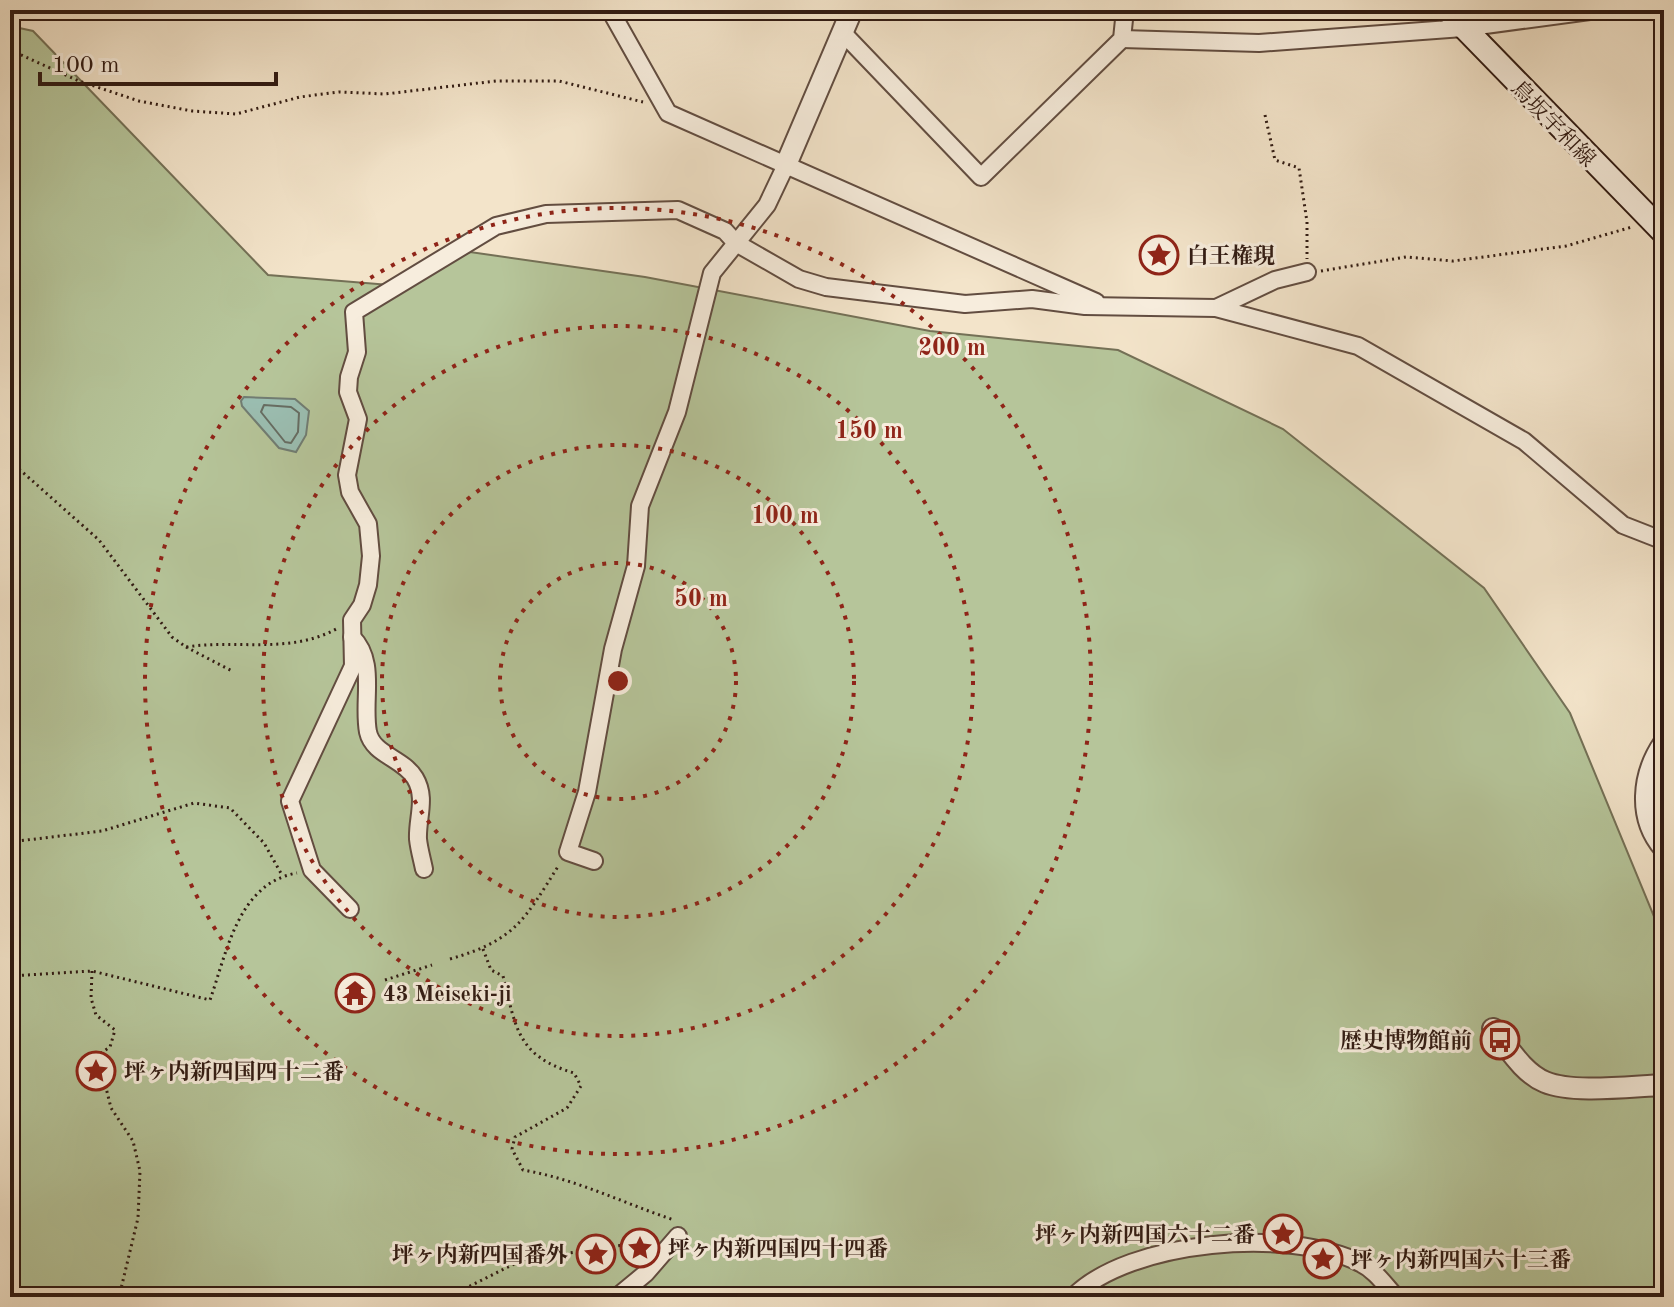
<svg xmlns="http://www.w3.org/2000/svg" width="1674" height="1307" font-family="'Old Standard TT','Noto Serif JP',serif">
<rect width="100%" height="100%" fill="#f3e4ca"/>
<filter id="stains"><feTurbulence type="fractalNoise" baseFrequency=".0025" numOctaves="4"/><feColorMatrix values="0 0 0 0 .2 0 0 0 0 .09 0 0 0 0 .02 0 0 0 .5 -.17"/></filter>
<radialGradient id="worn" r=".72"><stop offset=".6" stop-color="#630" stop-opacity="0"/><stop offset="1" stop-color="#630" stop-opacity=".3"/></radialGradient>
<polygon fill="#b6c59a" stroke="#747056" stroke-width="2" points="10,26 33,31 268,275 402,286 470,252 645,277 930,331 1118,350 1283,429 1484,588 1570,713 1655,919 1664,927 1664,1297 10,1297"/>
<polygon fill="#9bbfb3" stroke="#717d73" stroke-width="2" points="244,397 295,399 309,411 306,435 296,452 279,448 242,406 241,401"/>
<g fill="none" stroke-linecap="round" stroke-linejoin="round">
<polygon stroke="#666d63" stroke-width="2" points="264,405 291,407 299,413 298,432 291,443 285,442 261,412"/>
<g stroke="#624d41" stroke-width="20">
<g id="minor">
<polyline points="610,10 668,113 1096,302"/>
<polyline points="843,33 981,177 1122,39 1125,10"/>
<polyline points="1122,39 1259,43 1463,28 1597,10"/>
<polyline points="1216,308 1275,280 1307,272"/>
<path d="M352,637C377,662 362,700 368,732C373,755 403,758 415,778C427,798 417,818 418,839C419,849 422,859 424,869"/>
<polyline points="594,861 568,852 587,792 613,649 636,566 640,506 677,412 712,273 767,205 785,167"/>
<polyline points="350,909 312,870 290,801 353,666 352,620 362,605 368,585 371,556 368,524 350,492 347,475 358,419 348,392 349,377 357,352 354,312 496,226 546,214 678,210 725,231 736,243 799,279 826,287 965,304 1032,299 1085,306 1216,308 1358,346 1524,441 1623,525 1664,541"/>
<polyline points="617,1297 646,1273 678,1236"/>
<path d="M1073,1297C1129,1240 1290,1227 1360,1263C1375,1270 1385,1285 1396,1297"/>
</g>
</g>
<g stroke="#624d41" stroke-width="24">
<g id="tertiary">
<polyline points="785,167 852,10"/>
<path d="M1664,743C1642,775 1638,818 1664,848"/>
<path d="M1493,1029C1508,1047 1523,1073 1545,1082C1573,1094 1633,1086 1664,1085"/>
</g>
</g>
<g stroke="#311b13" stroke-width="26">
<polyline id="secondary" points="1447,10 1664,233"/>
</g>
<g stroke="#311b13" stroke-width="3" stroke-dasharray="2 4" stroke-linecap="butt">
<polyline points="10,50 79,81 139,101 192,111 236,114 300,97 339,92 385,94 496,81 559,81 643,102"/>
<polyline points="1265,115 1275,160 1299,168 1307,222 1307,259"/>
<polyline points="1321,271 1406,257 1453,261 1566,246 1632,227"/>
<path d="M10,461L99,540L172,637L186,647C237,639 290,655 338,628"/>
<polyline points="186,647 232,671"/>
<polyline points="10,842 102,831 194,803 230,808 264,843 282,875"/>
<path d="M483,949L491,970L503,976C516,1028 517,1056 574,1073L581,1086L567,1108L515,1137L512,1149L523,1170C576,1179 623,1203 674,1220"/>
<path d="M450,959C516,940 524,920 559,865"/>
<polyline points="92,971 91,998 96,1015 115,1030 110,1047 98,1055 111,1108 133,1141 140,1171 138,1218 119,1297"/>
<path d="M10,976L92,971L210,1000C227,952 238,883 297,873"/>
<polyline points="385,980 432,965"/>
<polyline points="10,1070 21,1074"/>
<polyline points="448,1297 522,1260 651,1241"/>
</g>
<use href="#minor" stroke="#f7eddd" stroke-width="16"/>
<use href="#tertiary" stroke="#f7eddd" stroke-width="20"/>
<use href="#secondary" stroke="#f7eddd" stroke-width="22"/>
</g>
<g fill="none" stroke="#8f2418" stroke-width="4" stroke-dasharray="4 8">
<circle cx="618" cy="681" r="118"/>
<circle cx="618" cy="681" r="236"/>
<circle cx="618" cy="681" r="355"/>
<circle cx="618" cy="681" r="473"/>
</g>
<defs>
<g id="sight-ring" transform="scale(2)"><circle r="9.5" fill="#f7eddd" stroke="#8f2418" stroke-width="1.5"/><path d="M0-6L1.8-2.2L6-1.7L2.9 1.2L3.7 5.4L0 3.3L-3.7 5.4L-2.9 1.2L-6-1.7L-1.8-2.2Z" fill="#8f2418"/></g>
<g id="temple-ring" transform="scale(2)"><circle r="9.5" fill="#f7eddd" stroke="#8f2418" stroke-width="1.5"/><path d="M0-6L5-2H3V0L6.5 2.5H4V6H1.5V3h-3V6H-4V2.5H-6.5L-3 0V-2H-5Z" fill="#8f2418"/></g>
<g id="bus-ring" transform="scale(2)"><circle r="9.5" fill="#f7eddd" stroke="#8f2418" stroke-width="1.5"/><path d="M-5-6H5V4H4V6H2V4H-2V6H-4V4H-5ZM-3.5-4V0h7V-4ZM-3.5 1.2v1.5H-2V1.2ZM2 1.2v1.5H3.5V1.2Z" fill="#8f2418"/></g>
</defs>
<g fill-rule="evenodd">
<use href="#sight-ring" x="1159" y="255"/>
<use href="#temple-ring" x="355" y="993"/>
<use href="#bus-ring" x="1500" y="1040"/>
<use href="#sight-ring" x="96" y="1071"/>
<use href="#sight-ring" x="1283" y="1234"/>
<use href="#sight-ring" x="640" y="1248"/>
<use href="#sight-ring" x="596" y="1254"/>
<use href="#sight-ring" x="1323" y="1259"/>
</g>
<g text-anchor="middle" stroke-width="6" stroke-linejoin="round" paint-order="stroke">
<g font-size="22" fill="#311b13" stroke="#f7eddd">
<text transform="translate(1554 123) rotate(46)" y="8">鳥坂宇和線</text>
</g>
<g font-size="22" font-weight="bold" fill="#311b13" stroke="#f7eddd" text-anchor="start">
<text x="1187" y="263">白王権現</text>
<text x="383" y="1001">43 Meiseki-ji</text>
<text x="1472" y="1048" text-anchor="end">歴史博物館前</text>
<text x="124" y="1079">坪ヶ内新四国四十二番</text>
<text x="1255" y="1242" text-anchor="end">坪ヶ内新四国六十二番</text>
<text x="668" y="1256">坪ヶ内新四国四十四番</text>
<text x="568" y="1262" text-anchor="end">坪ヶ内新四国番外</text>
<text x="1351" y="1267">坪ヶ内新四国六十三番</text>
</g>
</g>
<circle cx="618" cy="681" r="12" fill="#8f2418" stroke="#f7eddd" stroke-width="4"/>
<g font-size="24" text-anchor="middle" font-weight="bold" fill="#8f2418" stroke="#f7eddd" stroke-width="6" stroke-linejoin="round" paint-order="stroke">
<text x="952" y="355">200 m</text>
<text x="869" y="438">150 m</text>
<text x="785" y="523">100 m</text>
<text x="701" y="606">50 m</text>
</g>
<rect width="1674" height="1307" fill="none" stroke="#f3e4ca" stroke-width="40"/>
<rect x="12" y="12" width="1650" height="1283" fill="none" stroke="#311b13" stroke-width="4"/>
<rect x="20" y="20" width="1634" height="1267" fill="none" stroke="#311b13" stroke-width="2"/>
<path d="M40 72v12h236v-12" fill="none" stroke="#311b13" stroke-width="4"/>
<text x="52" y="72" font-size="24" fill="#311b13" stroke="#f7eddd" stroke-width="6" paint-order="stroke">100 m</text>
<rect width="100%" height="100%" filter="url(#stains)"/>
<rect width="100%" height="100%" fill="url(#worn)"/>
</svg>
